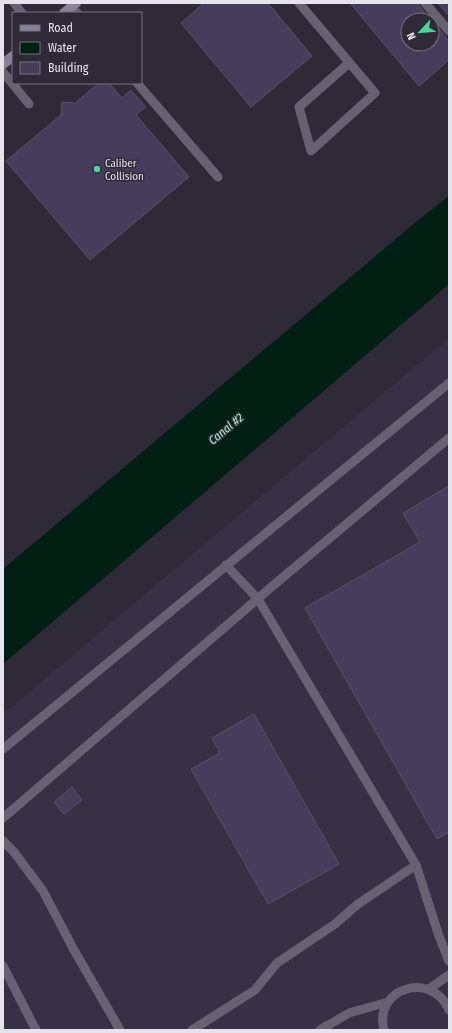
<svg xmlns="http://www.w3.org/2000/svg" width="452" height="1033" font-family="'Fira Sans Condensed',sans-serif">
<rect width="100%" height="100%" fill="#2e2a37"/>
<polygon fill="#373145" points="449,338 449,1030 3,1030 3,714"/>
<polygon fill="#011f12" points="449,196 449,284 3,664 3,569 421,218"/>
<g fill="#463c5c" stroke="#575362">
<polygon points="204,3 268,3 312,56 251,107 181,23"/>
<polygon points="350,3 417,3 431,20 408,20 408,44 432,44 432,21 449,41 449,60 419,86"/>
<polygon points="438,3 449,3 449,16"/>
<polygon points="99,83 109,83 122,98 131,90 146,107 136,115 189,177 90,260 6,161 61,115 62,102 75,103"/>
<polygon points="449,486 449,832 437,839 305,608 420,542 403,513"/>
<polygon points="254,714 339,864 268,904 191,769 220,753 212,738"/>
<polygon points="72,787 82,800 64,814 54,802"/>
</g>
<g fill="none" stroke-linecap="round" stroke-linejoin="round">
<g stroke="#676272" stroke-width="9">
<polyline points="14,3 22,13"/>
<polyline points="299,3 375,93 311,151 299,107 349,63"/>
<polyline points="425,3 449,31"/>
<polyline points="72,7 77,13"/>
<polyline points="3,72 29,104"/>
<polyline points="137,83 218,177"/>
<polyline points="226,565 258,599 416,865 439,936 449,961"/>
<polyline points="3,749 449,383"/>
<polyline points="3,818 269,589 449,438"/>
<polyline points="3,841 14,852 43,891 74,950 120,1030"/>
<polyline points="3,966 36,1030"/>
<polyline points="429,989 449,975"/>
<polyline points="327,1026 349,1013 388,1002"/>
<polyline points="192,1030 255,990 277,963 335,924 358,904 416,865"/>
<path d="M384,1030C373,988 432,970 449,1010"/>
</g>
<polyline stroke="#676272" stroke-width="10" points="321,1030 327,1026"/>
<g stroke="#878099" stroke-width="10">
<polyline points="64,13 76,3"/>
<polyline points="3,64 13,56"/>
</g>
</g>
<circle fill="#4dd39a" stroke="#2e2a37" stroke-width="1.5" cx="97" cy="169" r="4"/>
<g text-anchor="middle" stroke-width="3" stroke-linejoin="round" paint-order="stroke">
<g font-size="11" fill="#e5e3eb" stroke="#2e2a37" text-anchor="start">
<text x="105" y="167">Caliber<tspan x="105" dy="13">Collision</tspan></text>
</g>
<g font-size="12" font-style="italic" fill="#a9eeca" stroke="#2e2a37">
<text transform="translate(226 429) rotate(-40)" y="4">Canal #2</text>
</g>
</g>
<rect width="452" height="1033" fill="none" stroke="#e5e3eb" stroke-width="8"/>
<rect x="12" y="12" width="130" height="72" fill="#2e2a37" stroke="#77747f"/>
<rect x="20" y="25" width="20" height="6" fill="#878099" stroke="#77747f"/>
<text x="48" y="32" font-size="12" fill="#e5e3eb">Road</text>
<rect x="20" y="42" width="20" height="12" fill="#011f12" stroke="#77747f"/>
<text x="48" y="52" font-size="12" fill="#e5e3eb">Water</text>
<rect x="20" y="62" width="20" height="12" fill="#463c5c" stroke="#77747f"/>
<text x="48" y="72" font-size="12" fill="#e5e3eb">Building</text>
<g transform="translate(420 32) rotate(244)"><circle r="19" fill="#2e2a37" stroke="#77747f"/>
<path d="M0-3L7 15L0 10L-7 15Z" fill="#4dd39a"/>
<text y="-6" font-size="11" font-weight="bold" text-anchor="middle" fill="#e5e3eb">N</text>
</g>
</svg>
